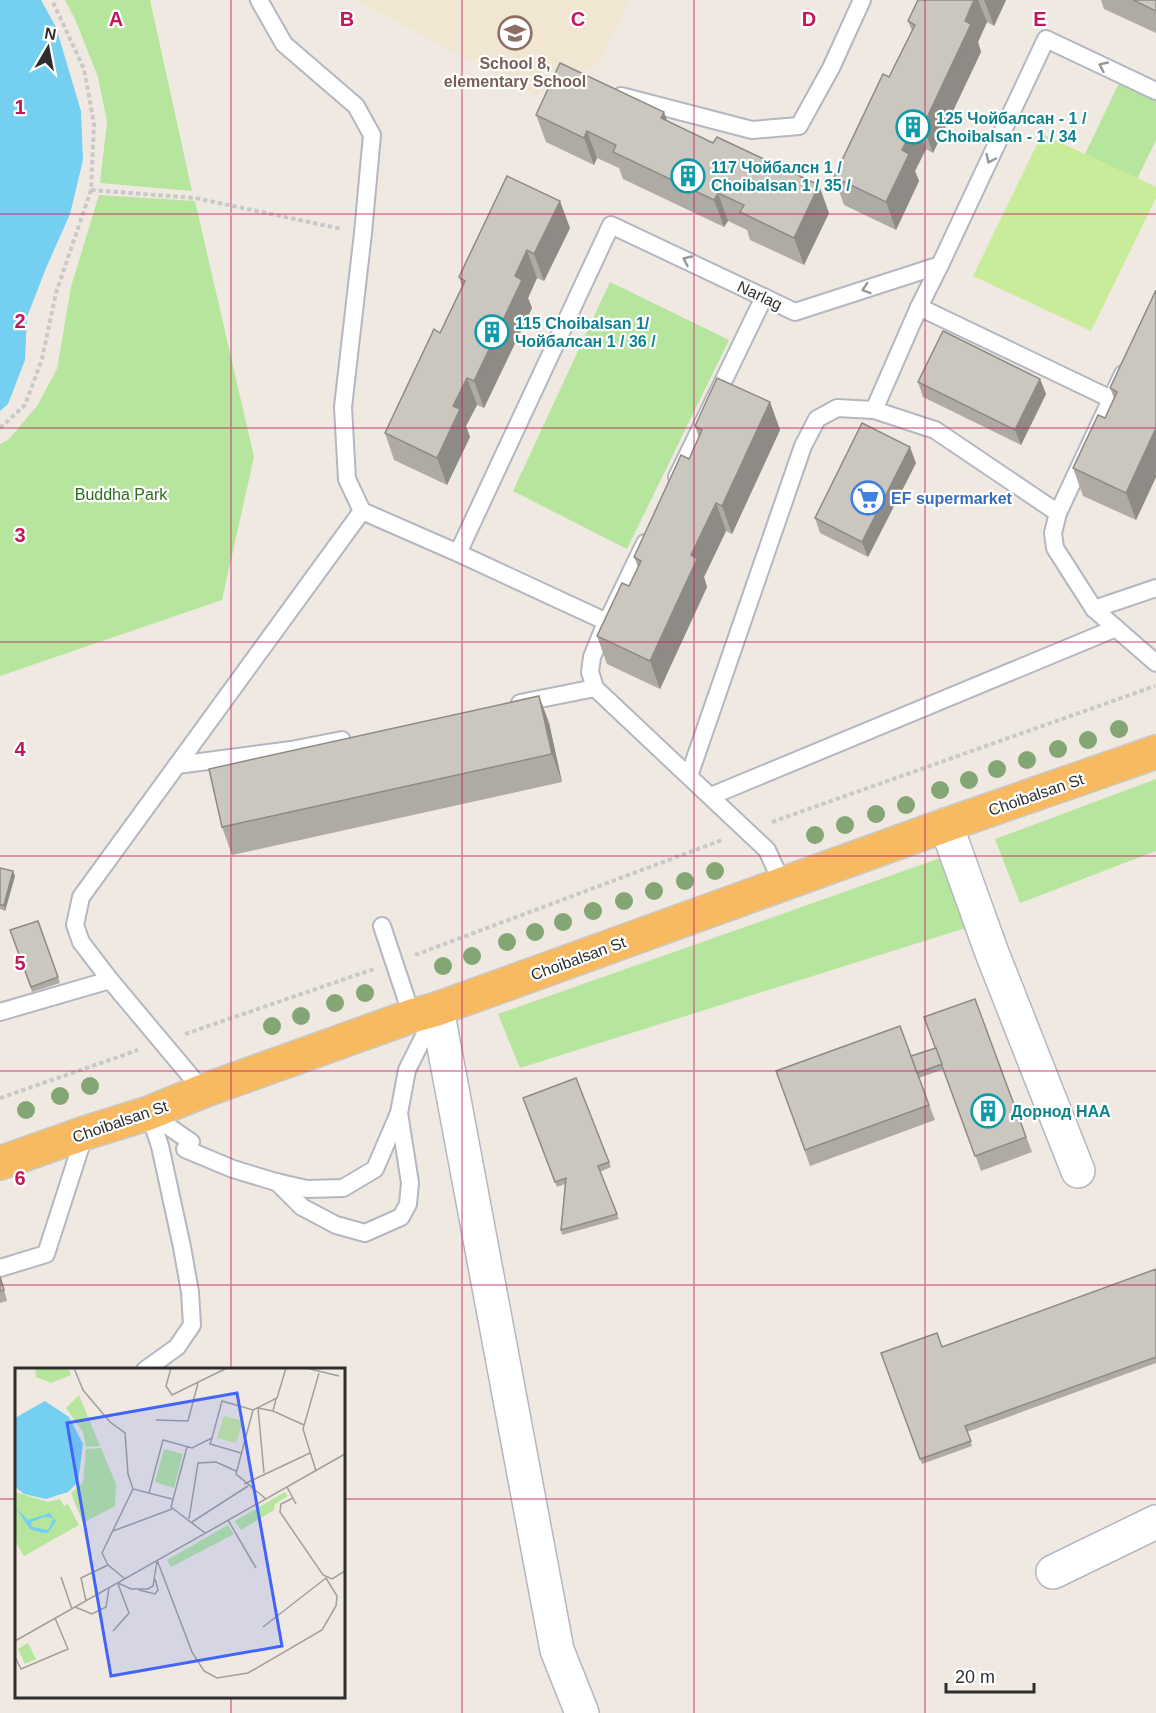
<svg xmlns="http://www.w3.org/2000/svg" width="1156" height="1713" font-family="Arial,sans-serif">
<rect width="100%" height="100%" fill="#efe9e1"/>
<polygon fill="#f0e6d1" points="355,0 629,0 597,65 536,95"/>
<g fill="#b6e59e">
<polygon points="65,0 150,0 192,191 100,183 107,122 98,77 75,19"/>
<polygon points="1123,75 1156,91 1156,140 1137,179 1085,154"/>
<polygon points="99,195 195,201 254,457 222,600 0,676 0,444 8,440 37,406 57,369 71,287"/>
<polygon points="610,282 729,340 627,549 513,491"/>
<polygon points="1156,779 1156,851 1020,903 995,839"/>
<polygon points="946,856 972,926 520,1068 498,1014"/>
</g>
<polygon fill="#c9ec9a" points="1042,134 1156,187 1156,198 1091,331 973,276"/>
<polygon fill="#75cff0" points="0,0 41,0 56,27 81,111 83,160 70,214 46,268 27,317 25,360 8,404 0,411"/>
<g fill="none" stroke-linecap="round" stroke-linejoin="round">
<g stroke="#b4b7c1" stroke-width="20">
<g id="service">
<polyline points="259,0 284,44 356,106 372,135 363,233 343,407 347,479 362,511 458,553 607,622"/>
<polyline points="621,96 752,130 799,126 831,68 862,0"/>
<polyline points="940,265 919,307 1111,399"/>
<polyline points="1123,374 1058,513 1053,533 1055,548 1094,609 1156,663"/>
<polyline points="874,410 919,307"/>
<polyline points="677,477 764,297"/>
<polyline points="645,543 603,630 592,657 590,672 595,688 767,850 783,885"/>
<polyline points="458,553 611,225 795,312 940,265 1046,39 1156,91"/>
<polyline points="1094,609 1156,588"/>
<polyline points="520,703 595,688"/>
<polyline points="177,765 291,750 342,740"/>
<polyline points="689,776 803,446 817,419 837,408 874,410 935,430 1058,513"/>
<polyline points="711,796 1116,628"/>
<polyline points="382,926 412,1016"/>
<polyline points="110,980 81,942 75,925 81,897 362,511"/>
<polyline points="0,1012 110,980 203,1091"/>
<polyline points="149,1113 191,1142 185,1149 233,1169 276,1182 307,1189 343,1188 375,1169 399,1113 407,1070 435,1014"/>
<polyline points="277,1182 302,1207 336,1225 365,1233 401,1217 408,1204 410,1183 399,1113"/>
<polyline points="0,1268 46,1254 85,1133"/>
<polyline points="145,1370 177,1347 192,1325 190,1292 182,1247 160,1146 149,1113"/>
</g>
</g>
<g stroke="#b4b7c1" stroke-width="36">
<g id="minor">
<polyline points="946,825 992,953 1078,1171"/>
<polyline points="437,1009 557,1650 582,1713"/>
<polyline points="1053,1572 1156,1522"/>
</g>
</g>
<g stroke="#c9c9c9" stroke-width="36">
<polyline id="trunk" points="0,1163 85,1133 149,1113 203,1091 412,1016 437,1009 946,825 1156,752"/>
</g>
<g stroke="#c9c9c9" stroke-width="4" stroke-dasharray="4.5 3" stroke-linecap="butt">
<polyline points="91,190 195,198 342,229"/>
<polyline points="0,428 25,405 42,359 56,293 91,190 94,124 84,69 52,0"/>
<polyline points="772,822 1155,686"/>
<polyline points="415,955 722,840"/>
<polyline points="185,1034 374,969"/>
<polyline points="0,1098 138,1050"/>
</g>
<use href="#service" stroke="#fff" stroke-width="16"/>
<use href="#minor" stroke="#fff" stroke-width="33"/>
<use href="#trunk" stroke="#f8ba60" stroke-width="33"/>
</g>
<g fill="#84a574">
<circle cx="1119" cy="729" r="9"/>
<circle cx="1088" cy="740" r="9"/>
<circle cx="1058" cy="749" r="9"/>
<circle cx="1027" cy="760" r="9"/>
<circle cx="997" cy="769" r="9"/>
<circle cx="969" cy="780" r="9"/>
<circle cx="940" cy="790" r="9"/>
<circle cx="906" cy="805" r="9"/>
<circle cx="876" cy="814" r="9"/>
<circle cx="845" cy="825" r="9"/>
<circle cx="815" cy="835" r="9"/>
<circle cx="715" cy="871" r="9"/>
<circle cx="685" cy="881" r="9"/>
<circle cx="654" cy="891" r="9"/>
<circle cx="624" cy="901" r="9"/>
<circle cx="593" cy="911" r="9"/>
<circle cx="563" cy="922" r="9"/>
<circle cx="535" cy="932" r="9"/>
<circle cx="507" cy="942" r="9"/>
<circle cx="472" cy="956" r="9"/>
<circle cx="443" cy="966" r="9"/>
<circle cx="365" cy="993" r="9"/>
<circle cx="335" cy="1003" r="9"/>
<circle cx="301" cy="1016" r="9"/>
<circle cx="272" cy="1026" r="9"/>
<circle cx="90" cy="1086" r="9"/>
<circle cx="60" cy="1096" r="9"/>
<circle cx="26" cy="1110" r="9"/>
</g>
<g fill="#afaba4">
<polygon points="918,0 1006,0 994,26 987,22 978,42 981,52 933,153 926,149 915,171 919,181 896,230 844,205 834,177 889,77 912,31 908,21"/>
<polygon points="1101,0 1156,0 1156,33 1104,9"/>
<polygon points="536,115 668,121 829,213 804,265 750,240 747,230 728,221 724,227 623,179 619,168 597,158 594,165 546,142"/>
<polygon points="570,228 544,281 537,278 528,298 532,308 484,408 477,405 466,426 470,437 447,485 394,460 385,433 440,333 462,286 459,277"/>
<polygon points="1156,290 1156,477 1136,520 1083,496 1073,468 1105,418 1114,398 1110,388"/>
<polygon points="1040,379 1046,394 1021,445 923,397 918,382"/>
<polygon points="770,402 780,430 732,534 726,531 704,577 707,587 660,689 607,664 597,636 629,586 638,567 634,557 689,459 699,438 695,426"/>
<polygon points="916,463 868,557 820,533 815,518"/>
<polygon points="539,696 549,723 562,782 232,855 222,827"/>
<polygon points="0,868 15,876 5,911 0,909"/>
<polygon points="38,921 60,983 32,992 10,930"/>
<polygon points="975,999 1032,1152 981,1171 944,1069 919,1078 935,1120 810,1166 776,1071 911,1056 936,1048"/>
<polygon points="576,1078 611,1167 600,1172 619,1219 562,1235 561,1230 565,1184 557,1187 523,1098"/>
<polygon points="1156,1269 1156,1363 967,1432 972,1446 922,1464 881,1353 942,1347"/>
<polygon points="0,1274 7,1301 0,1303"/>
</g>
<g fill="#8e8b86">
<polygon points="974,0 978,0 987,22 978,42 981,52 933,153 923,126 965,21"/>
<polygon points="984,0 1006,0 994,26"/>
<polygon points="664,112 674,140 661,118"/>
<polygon points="916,122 926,149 915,171 919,181 896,230 886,202 902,150"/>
<polygon points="587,131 597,158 594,165 584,138"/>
<polygon points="819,185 829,213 804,265 794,238"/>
<polygon points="718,193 728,221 724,227 714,200"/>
<polygon points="560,201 570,228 544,281 534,254"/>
<polygon points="527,250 537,278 528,298 532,308 484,408 474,381 515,276"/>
<polygon points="467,378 477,405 466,426 470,437 447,485 437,458 453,406"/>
<polygon points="1040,379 1046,394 1021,445 1015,430"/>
<polygon points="770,402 780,430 732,534 722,506"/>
<polygon points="1156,428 1156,477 1136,520 1126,493"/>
<polygon points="910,447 916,463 868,557 862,542"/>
<polygon points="716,503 726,531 704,577 707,587 660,689 650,661 691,555"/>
<polygon points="539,696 549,723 562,782 552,754"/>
<polygon points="13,871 15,876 5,911 4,905"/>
</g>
<g fill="#cbc7bf" stroke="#8e8b86" stroke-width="1.5">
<polygon points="918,0 974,0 965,21 971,24 923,126 916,122 902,150 909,154 886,202 834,177 883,74 889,77 915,25 908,21"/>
<polygon points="1133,0 1156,0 1156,11"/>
<polygon points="560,63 664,112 661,118 713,143 717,137 819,185 794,238 740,212 744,205 718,193 714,200 613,152 616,145 587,131 584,138 536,115"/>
<polygon points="507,176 560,201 534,254 527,250 515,276 522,280 474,381 467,378 453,406 460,409 437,458 385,433 434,329 440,333 465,281 459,277"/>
<polygon points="1156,290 1156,428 1126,493 1073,468 1098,415 1105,418 1117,392 1110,388"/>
<polygon points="943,331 1040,379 1015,430 918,382"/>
<polygon points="717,378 770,402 722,506 716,503 691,555 697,559 650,661 597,636 622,583 629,586 641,561 634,557 681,455 689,459 702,430 695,426"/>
<polygon points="862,423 910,447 862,542 815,518"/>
<polygon points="539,696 552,754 222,827 209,769"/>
<polygon points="0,868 13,871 4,905 0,905"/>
<polygon points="38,921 58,977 31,987 10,930"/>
<polygon points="975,999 1026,1137 975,1156 924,1017"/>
<polygon points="900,1026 929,1105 805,1150 776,1071"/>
<polygon points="936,1048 942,1064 917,1073 911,1056"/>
<polygon points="576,1078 609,1162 598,1166 617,1214 561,1230 566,1178 555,1182 523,1098"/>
<polygon points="1156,1269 1156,1357 965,1426 971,1441 920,1459 881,1353 937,1333 942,1347"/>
<polygon points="0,1277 4,1290 0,1291"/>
</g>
<defs><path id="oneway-chevron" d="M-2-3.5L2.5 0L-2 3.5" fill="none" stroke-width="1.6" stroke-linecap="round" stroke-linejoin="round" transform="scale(1.5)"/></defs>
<g stroke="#969696">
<use href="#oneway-chevron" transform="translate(1103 66) rotate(-155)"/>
<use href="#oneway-chevron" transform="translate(990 159) rotate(115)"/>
<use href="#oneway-chevron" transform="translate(687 260) rotate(-155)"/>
<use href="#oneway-chevron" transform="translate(866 289) rotate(162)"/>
</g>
<path fill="none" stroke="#c2185b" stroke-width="1.5" stroke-opacity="0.55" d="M231,0V1370M462,0V1713M694,0V1713M925,0V1713M0,214H1156M0,428H1156M0,642H1156M0,856H1156M0,1071H1156M0,1285H1156M0,1499H16M344,1499H1156M231,1696V1713"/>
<defs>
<g id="school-ring" transform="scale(1.725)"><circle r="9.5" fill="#fff" stroke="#8d6e63" stroke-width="1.5"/><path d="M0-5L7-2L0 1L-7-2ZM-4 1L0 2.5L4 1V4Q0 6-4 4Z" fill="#8d6e63"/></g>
<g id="building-ring" transform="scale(1.725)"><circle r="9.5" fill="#fff" stroke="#0f9aa8" stroke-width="1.5"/><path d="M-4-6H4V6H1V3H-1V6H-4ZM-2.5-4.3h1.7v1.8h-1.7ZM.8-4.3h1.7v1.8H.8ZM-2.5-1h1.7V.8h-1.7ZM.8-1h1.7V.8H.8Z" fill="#0f9aa8"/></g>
<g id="supermarket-ring" transform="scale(1.725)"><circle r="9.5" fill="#fff" stroke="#3f7fe0" stroke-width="1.5"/><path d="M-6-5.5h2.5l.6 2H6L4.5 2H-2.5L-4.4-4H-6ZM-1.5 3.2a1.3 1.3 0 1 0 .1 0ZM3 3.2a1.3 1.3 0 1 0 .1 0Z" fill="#3f7fe0"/></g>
</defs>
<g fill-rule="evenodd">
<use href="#school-ring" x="515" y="33"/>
<use href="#building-ring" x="913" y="127"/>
<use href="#building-ring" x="688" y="176"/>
<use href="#building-ring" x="492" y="332"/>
<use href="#supermarket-ring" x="868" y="498"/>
<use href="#building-ring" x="988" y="1111"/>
</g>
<g text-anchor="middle" stroke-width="4.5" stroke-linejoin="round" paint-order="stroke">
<g font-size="16" font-weight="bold" fill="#785e54" stroke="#fff">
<text x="515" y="69">School 8,<tspan x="515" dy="18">elementary School</tspan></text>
</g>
<g font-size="16" font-weight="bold" fill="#0d838f" stroke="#fff" text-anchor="start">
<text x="936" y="124">125 Чойбалсан - 1 /<tspan x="936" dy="18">Choibalsan - 1 / 34</tspan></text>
<text x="711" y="173">117 Чойбалсн 1 /<tspan x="711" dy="18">Choibalsan 1 / 35 /</tspan></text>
<text x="515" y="329">115 Choibalsan 1/<tspan x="515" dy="18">Чойбалсан 1 / 36 /</tspan></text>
<text x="1011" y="1117">Дорнод НАА</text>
</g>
<g font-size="16" fill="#2e2e2e" stroke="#fff">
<text transform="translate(760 295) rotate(25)" y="6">Narlag</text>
<text transform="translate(1036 794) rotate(-19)" y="6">Choibalsan St</text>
<text transform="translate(578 958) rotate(-20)" y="6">Choibalsan St</text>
<text transform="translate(120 1121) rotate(-19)" y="6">Choibalsan St</text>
</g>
<g font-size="16" fill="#2c6e1b" stroke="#fff">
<text x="121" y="500">Buddha Park</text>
</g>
<g font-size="16" font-weight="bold" fill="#366cbe" stroke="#fff" text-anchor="start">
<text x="891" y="504">EF supermarket</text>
</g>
</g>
<g transform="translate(15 1368)">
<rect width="330" height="330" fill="#efe9e1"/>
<path d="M20,0H53L56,7L36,15L21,9ZM64,27L85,78L71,79L68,64L51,40ZM86,80L101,116L100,138L68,155L56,125L68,114L71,81ZM149,81L168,86L159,120L140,114ZM0,124L33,134L45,131L49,138L53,136L64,157L9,188L0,173ZM270,124L273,128L260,136L259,142L226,162L220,153ZM213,157L219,166L156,199L152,192ZM13,275L21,291L10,296L3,281Z" fill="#b6e59e"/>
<path d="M209,48L228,53L221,75L202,70Z" fill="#c9ec9a"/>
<path d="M30,33L54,49L68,76L63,114L53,124L31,131L9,126L0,119V50ZM0,139L13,152L35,145L41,153L33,165H27L15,161ZM29,149L39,150L33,162L17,159L16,154Z" fill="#75cff0" fill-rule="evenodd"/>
<path fill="none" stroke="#a29e99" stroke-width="1.5" d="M59,0L68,22L95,54L110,65L113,106L118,121L157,131M156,0L151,18L157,27L212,0M291,0L324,8M261,31L258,43L289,57M238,42L221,106L251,131M141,52L173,53L183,15M197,70L195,76L226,85M172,79L156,139L190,165M301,103L288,61L304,5M249,105L243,40L258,43M229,116L295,85M272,119L281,136M134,125L148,72L177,80L197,70L207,33L238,42L262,30L271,0M278,130L266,136L265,144L308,207L317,211L330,203M174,151L183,95L201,94L221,103M213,152L241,200M177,154L233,118M98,163L157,141M142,192L177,284L189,303L202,310L233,305L307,262L321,238L322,228L311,210L248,259M93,197L87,185L118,121M46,209L57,241M103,215L116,221H133L138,218L142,193M124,222L140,226L143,222L140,211M71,233L66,210L93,197L110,211M60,239L77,246L91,239L94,220M98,263L114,245L103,216M0,273L330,86M0,289L6,301L53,281L40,250"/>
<path fill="#4264fb" fill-opacity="0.15" stroke="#4264fb" stroke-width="3" d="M222,25L267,278L96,308L52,55Z"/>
<rect width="330" height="330" fill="none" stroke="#2e2e2e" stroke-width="3"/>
</g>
<g font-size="20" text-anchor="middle" font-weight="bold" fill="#c2185b" stroke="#fff" stroke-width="4.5" stroke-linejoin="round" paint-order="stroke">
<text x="116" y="26">A</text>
<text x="347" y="26">B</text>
<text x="578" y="26">C</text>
<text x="809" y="26">D</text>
<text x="1040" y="26">E</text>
<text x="20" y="114">1</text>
<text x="20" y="328">2</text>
<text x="20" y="542">3</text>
<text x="20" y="756">4</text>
<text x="20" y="970">5</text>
<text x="20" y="1185">6</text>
</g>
<g transform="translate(48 48) rotate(10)" stroke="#ffffff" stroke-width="4.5" paint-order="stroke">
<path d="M0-4.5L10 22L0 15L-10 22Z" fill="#2e2e2e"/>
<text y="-9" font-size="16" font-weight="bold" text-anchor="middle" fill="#2e2e2e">N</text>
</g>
<path d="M946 1683v9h88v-9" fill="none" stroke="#2e2e2e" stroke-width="3"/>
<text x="955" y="1683" font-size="18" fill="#2e2e2e" stroke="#ffffff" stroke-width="4.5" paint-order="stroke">20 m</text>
</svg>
